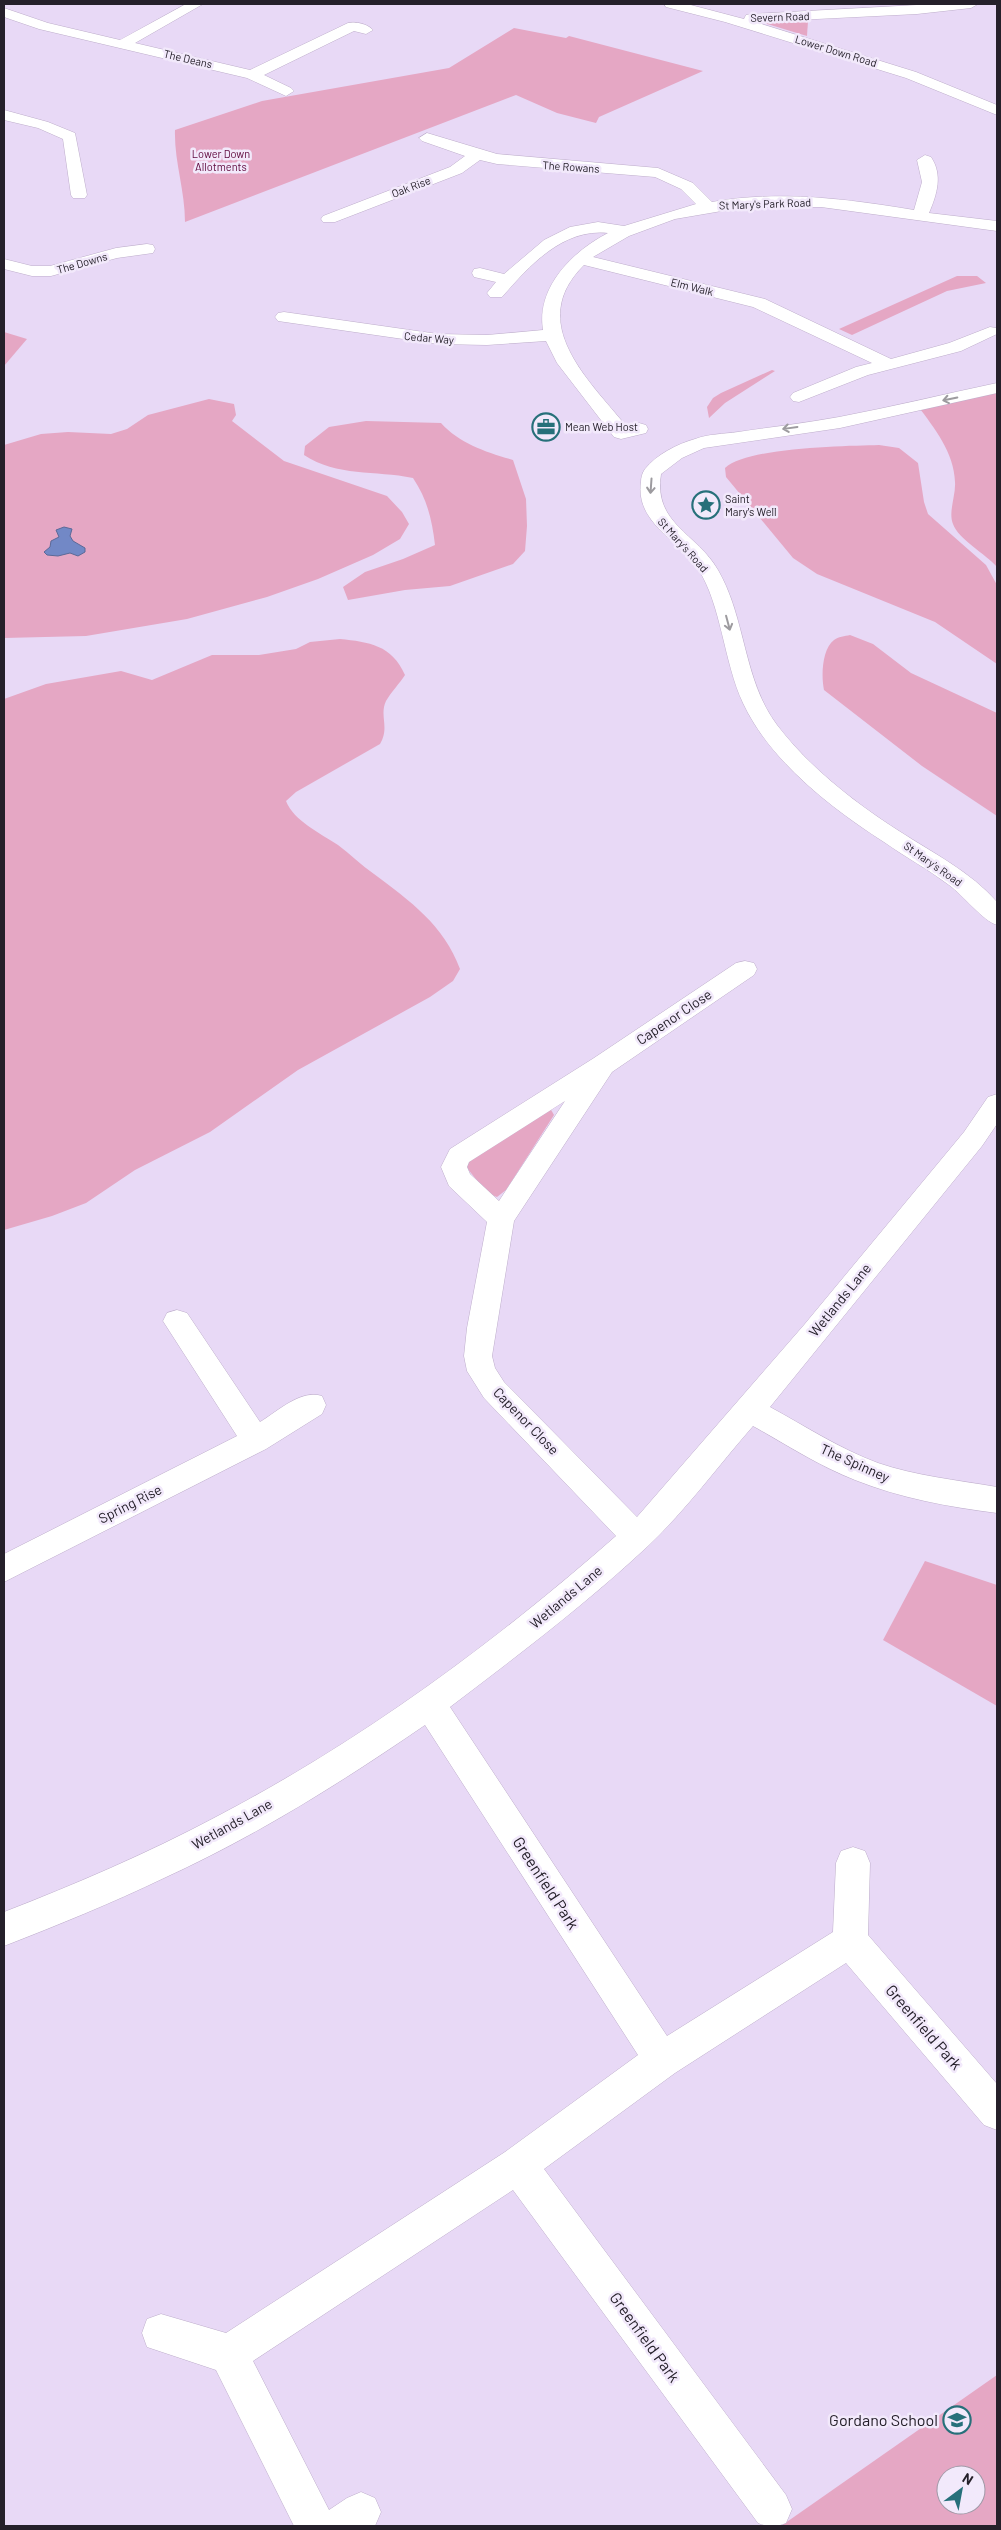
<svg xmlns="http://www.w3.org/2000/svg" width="1001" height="2530" font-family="Barlow,sans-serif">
<rect width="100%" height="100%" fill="#e8d9f6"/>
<g fill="#e5a7c4" fill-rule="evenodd">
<polygon points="808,21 807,36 764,23"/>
<path d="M514,28L566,38L569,36L703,71L599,117L596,123L557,113L516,95L185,222C185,190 174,161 175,130L262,101L449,68Z"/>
<polygon points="957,276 977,276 986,283 947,291 852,335 839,329"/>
<polygon points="4,332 27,339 4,366"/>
<polygon points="772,370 775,371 725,403 709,418 707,407 713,398 721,393"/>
<path d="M997,388V567C986,554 958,539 953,524C948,512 956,495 955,482C954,452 934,428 918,406Z"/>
<polygon points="209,399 234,404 236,415 232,421 284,461 387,496 402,512 409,524 400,539 373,555 318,579 267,597 187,619 86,636 4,638 4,445 41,434 68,432 111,434 127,429 148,415"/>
<path d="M366,421L441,423C460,444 486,452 513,460L526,499L527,526L525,551L513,564L450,586L405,590L348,600L343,587L365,572L403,559L435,545C432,519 427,499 413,478C375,470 337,477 304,455L305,446L329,427Z"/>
<path d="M879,445L899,448L918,463L924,502L928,514L986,565L997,585V664L935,622L817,574L793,558L726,477L725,468C748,447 846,446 879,445Z"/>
<path d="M850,635L873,644L911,673L997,713V816L922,766L824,690C821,676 822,649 834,640C838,637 845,636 850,635Z"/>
<path d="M340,639C369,642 392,645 405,675C400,683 391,692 386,701C379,716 390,727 380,744L296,792L286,801C294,821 320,833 338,845C350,854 361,865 374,874C410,901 444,925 460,969L453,981L430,997L298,1070L210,1132L135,1170L86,1203L52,1216L4,1230V699L46,684L121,671L152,680L212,655H259L296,649L310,642Z"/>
<polygon points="550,1108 554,1115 506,1190 497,1197 487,1193 463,1163"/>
<polygon points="925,1561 997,1585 997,1706 883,1640"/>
<path d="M997,2375V2526H781ZM946,2475H976V2505H946Z"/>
</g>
<polygon fill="#7288c6" stroke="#5b6997" points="64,527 72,529 70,536 73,541 85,548 85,552 78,556 70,553 58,556 47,555 44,552 50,547 51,541 59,537 56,530"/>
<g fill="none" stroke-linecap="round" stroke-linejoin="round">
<g stroke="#beaecb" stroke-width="1">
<g id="street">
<path d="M186,4H203L135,43L250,70L348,23C355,21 368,24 373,30L366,34L354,31L264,75L291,88L294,91L286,96L247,78L39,29L4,17V8L48,23L120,40Z"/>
<polygon points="664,4 687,4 744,19 746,15 751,14 935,4 978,4 971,8 917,14 755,22 916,72 997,105 997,115 906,78 725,22 666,7"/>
<polygon points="4,110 48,122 75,133 87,195 85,198 73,198 71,195 63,139 38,128 4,120"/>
<path d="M427,133L497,154L658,168L693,183L712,202C779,190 848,199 914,210L922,182L917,160L925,155L931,157C943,175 937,194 929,213L997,221V231L821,207H745L675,219L629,236L593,257L765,299L891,359L949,343L990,327L996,328L997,334L961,351L868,375L799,402L793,401L790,397L793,393L856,367L872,363L753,307L584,265C525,323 589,380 626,426L639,423L646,425L648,429L646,433L621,439L614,437L557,363L546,341L487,345L438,344L278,321L275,317L278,313L284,312L438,334L487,335L543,330C536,287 573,251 608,233C563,228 529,266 502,297H490L487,293L496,282L474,277L472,273L474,269L480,268L504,274L544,240L570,227L598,222L624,226L696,204L681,189L655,177L497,164L480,160L462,173L335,222H323L321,219L323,216L450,167L465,156L422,141L419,138Z"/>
<polygon points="147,244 153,245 155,249 153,253 117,258 51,276 32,276 4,269 4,259 32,266 50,266 116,248"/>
<path d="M997,383V393L840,428L704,448L682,458L661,474C653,524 697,533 718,570C746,618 743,680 777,725C809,767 855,803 899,831C933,853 971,872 997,902V925C983,921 963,895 949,885C928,869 905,857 884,842C831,808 770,761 743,703C724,663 721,603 698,569C679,540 635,523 641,482C641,478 642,473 645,469C656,455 677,444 695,439C708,434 724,434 738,432C772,427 806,423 839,417C892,407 945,394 997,383Z"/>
<path d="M745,961L754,963L757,969L754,975L612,1072L514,1221L492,1356L495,1368L504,1382L637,1517L804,1325L964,1132L988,1097L997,1094V1124L982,1146L770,1407C805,1426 840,1449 878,1463C916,1476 957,1480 997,1487V1513C949,1507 900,1498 855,1480C819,1466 787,1445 753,1426C718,1466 686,1510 648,1546C586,1604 517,1656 450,1707L667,2036L833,1932L836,1863L841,1851L853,1847L865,1851L870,1863L868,1935L997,2084V2130L984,2125L846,1963L675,2073L544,2169L786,2495L792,2509L786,2523C777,2527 767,2527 758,2523L513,2190L253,2361L329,2510L347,2498L361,2492L375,2498L381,2512L375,2526H294L216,2370L147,2347L142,2333L147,2319L161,2314L226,2333L505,2152L638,2055L425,1725C342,1782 256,1836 164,1878C112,1903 58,1925 4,1946V1912C76,1884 146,1854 214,1818C360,1742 493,1644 616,1536L484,1398L467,1371L464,1356L467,1328L487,1222L449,1186L441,1167L450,1149L594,1058L736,963ZM565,1101L499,1201L470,1174L467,1167L469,1162Z"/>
<path d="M177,1310L187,1313L260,1422C278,1411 301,1389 322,1396L326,1405L322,1414L266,1449L4,1582V1554L237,1436L163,1321L167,1313Z"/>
</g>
</g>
<use href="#street" fill="#fff" fill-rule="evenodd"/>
</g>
<defs><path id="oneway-shaft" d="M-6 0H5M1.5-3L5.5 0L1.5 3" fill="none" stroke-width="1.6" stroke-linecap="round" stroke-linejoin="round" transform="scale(1.25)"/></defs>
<g stroke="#9d9b9f">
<use href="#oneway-shaft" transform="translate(950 399) rotate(168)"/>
<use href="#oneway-shaft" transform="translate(790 428) rotate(172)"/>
<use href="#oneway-shaft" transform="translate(651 486) rotate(94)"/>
<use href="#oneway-shaft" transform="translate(728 623) rotate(75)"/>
</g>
<defs>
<g id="office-ring" transform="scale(1.4375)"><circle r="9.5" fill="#f2e9fb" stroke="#27707a" stroke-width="1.5"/><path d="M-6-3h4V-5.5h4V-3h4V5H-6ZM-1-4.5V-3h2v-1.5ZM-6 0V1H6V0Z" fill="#27707a"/></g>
<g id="sight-ring" transform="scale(1.4375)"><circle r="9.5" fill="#f2e9fb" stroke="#27707a" stroke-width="1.5"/><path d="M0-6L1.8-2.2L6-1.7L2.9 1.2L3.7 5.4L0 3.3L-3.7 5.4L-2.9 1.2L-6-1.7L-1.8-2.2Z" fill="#27707a"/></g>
<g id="school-ring" transform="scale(1.4375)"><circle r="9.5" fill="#f2e9fb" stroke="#27707a" stroke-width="1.5"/><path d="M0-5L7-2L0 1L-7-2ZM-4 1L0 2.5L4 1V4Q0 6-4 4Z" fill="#27707a"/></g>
</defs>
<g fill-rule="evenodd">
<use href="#office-ring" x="546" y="427"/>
<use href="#sight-ring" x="706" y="505"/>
<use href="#school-ring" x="957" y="2420"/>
</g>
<g text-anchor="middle" stroke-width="5" stroke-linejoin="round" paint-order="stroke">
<g font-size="11" fill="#25202a" stroke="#f2e9fb">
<text transform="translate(780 17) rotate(-2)" y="4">Severn Road</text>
<text transform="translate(836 51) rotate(17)" y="4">Lower Down Road</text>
<text transform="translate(188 59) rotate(13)" y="4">The Deans</text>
<text transform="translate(571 167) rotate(4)" y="4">The Rowans</text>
<text transform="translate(411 187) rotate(-21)" y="4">Oak Rise</text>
<text transform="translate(765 204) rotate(-2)" y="4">St Mary's Park Road</text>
<text transform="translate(82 263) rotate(-16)" y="4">The Downs</text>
<text transform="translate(692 287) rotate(14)" y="4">Elm Walk</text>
<text transform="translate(429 338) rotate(5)" y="4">Cedar Way</text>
<text transform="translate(683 545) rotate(48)" y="4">St Mary's Road</text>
<text transform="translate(933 864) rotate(35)" y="4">St Mary's Road</text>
</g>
<g font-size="11" fill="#5f083d" stroke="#f2e9fb">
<text x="221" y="158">Lower Down<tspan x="221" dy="13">Allotments</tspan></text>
</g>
<g font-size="11" fill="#25202a" stroke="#f2e9fb" text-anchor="start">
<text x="565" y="431">Mean Web Host</text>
<text x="725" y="503">Saint<tspan x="725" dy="13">Mary's Well</tspan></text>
</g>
<g font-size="14" fill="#25202a" stroke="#f2e9fb">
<text transform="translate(674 1017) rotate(-34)" y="5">Capenor Close</text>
<text transform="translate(840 1300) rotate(-51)" y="5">Wetlands Lane</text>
<text transform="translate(526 1421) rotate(46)" y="5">Capenor Close</text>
<text transform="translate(855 1463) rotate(24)" y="5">The Spinney</text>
<text transform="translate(130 1504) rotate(-27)" y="5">Spring Rise</text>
<text transform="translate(566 1597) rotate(-40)" y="5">Wetlands Lane</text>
<text transform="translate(232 1824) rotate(-29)" y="5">Wetlands Lane</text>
</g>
<g font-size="16" fill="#25202a" stroke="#f2e9fb">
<text transform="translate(546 1883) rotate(57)" y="6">Greenfield Park</text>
<text transform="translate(924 2027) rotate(49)" y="6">Greenfield Park</text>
<text transform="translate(645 2337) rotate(54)" y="6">Greenfield Park</text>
</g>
<g font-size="16" fill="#25202a" stroke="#f2e9fb" text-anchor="end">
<text x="938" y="2426">Gordano School</text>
</g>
</g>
<rect width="1001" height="2530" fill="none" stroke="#25202a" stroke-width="10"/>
<g transform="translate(961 2490) rotate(32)"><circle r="24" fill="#f2e9fb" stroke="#a099a7"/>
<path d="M0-4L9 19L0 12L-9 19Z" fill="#27707a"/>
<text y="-8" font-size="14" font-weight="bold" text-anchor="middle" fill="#25202a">N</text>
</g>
</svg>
